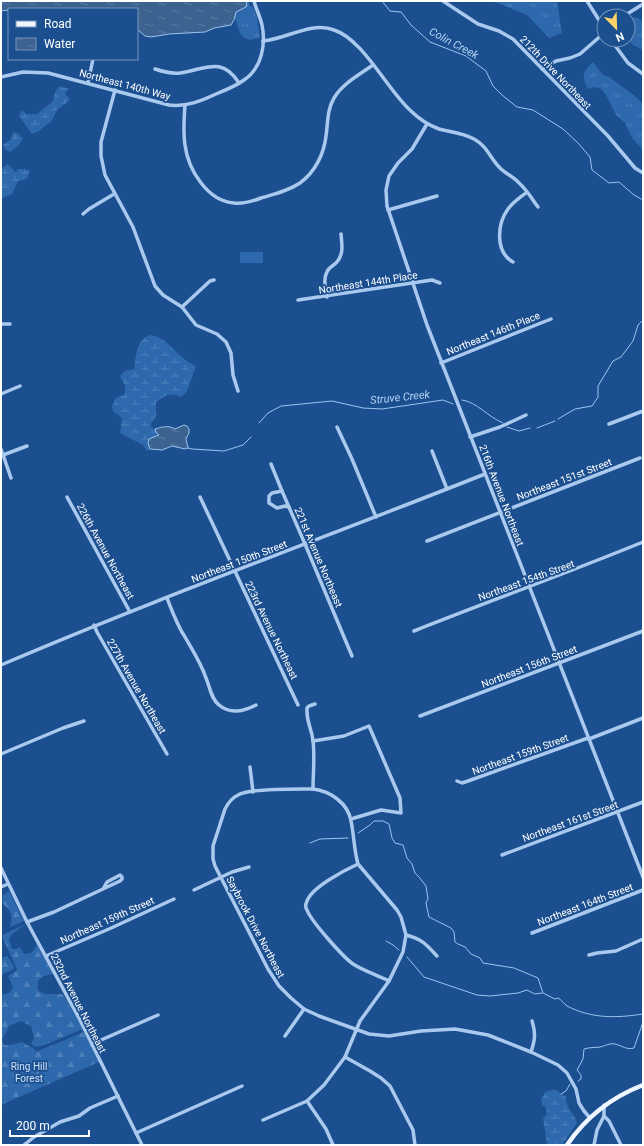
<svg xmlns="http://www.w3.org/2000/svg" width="644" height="1146" font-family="Roboto,sans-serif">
<defs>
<pattern id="grass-tufts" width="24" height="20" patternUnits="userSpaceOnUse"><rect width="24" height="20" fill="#2e69ad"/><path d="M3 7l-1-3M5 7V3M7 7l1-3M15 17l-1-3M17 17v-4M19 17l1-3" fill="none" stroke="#4d80b9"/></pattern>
<pattern id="forest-firs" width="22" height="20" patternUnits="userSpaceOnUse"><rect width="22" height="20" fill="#2e69ad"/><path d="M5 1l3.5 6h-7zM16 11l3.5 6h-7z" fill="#4d80b9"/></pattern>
<pattern id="wetland-marsh" width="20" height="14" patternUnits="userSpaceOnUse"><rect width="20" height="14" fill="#2e69ad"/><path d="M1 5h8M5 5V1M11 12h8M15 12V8" fill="none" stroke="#4d80b9"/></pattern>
<pattern id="water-ripples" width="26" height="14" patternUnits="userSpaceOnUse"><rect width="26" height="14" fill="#3c6290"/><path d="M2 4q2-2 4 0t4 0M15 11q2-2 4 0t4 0" fill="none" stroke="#597aa1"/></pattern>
</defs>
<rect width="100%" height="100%" fill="#1b4f8f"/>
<g fill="url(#grass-tufts)">
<polygon points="493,1 557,1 562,33 549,38 527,15"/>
<polygon points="249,2 250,6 253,7 257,17 260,38 250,40 244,38 240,33 234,15 236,12 246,7 246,3"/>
<polygon points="635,17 643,21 643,50 633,45 628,39 628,20 632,18"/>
<path d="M593,62L603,75L609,77L635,96L643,104V150L632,138L625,123L616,115L606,95L601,89L595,87L588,89C581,76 583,71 593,62Z"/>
</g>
<g fill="url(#forest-firs)">
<path d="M9,891L24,921L10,927C13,914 12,912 2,903L3,895Z"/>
<path d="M26,924L12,934L9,940L12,949H16L20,947L24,954C32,954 34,951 37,944L53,974L44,976L38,981V991L46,994H63L83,1029L42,1046L36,1047L31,1044L34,1038L31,1026L21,1021L9,1026L2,1040L4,1045H11L22,1042L34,1049L36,1052L84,1032L99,1062L1,1105V995L7,994L12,990L13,987L8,976L17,970C16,965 5,944 2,936L4,934Z"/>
<polygon points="7,956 14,966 14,969 1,975 1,958"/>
</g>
<g fill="url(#wetland-marsh)">
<path d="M59,86L69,89L65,93L70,100L57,110L51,122C44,126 40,132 32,134L19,116L22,110L26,114H37L53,101L55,93Z"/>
<polygon points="13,132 19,134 23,139 18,146 10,152 5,149 3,145 11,139"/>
<polygon points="8,164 15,172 19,169 30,170 27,179 18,181 12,194 3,198 1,197 1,169"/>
<path d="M151,335C165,337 172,349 182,357C186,361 191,363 196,366L187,391L181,397C171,392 164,395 156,403V416L150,426L155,429L156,432L159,435L148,443L150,449L147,451L143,445L120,433L122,418L113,411L112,406L116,398L125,394V386L120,376L125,371L134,369C137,356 135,339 151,335Z"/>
<path d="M556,1090L566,1097C565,1107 575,1114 577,1123L562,1145H547L543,1118L547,1114L545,1106H542L541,1099L546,1091Z"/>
</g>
<rect fill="#2e69ad" x="240" y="252" width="23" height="11"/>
<g fill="url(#water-ripples)" stroke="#9cc4f0">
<polygon points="1,1 247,1 246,7 236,12 234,20 231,25 214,28 205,32 169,34 151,37 145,36 137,29 137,9 9,9 9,10 1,11"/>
<path d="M184,425L187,426L189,429V433L186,439L188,448L185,449L172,446L162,450L150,449L148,443L149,439L159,435L156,432L155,429C162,427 169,425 175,429Z"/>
</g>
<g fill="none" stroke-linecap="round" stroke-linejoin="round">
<g stroke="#9cc4f0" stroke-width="1">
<polyline points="382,1 390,11 401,12 411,25 430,42 466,56 486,71 493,86 502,95 517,107 533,110 563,129 578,143 590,157 592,170 609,183 619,182 634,195 643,200"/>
<path d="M462,400C477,402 488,417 503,423"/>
<polyline points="558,419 575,409 592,406 598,397 598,386 613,361 621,357 633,341 638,325 643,320"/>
<polyline points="259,423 268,413 281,406 332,401 363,408 382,409 443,400 453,404"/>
<polyline points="507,427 519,431 530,428"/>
<polyline points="537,428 555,421"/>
<polyline points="188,448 192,449 224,451 243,445 251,437"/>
<path d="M358,833L370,825L374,821H383L389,824L392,838L395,843L403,845L407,858L412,864L415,873L419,877L426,886L428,899L426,903L429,917L451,928L454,932L455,942L458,944L465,947L471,954L480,958L483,963L514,968L538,978L543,993L555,999L558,998C562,1000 563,1003 567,1006C592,1019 617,1018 643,1014"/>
<polyline points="310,843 320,839 348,838"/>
<polyline points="386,941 393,945 399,950"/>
<polyline points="407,957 424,977 477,995 490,996 518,993 527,990 535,994 542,993"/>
<path d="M578,1081L581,1079V1075L577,1070L583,1059L584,1049C590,1047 594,1048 600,1047C605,1046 609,1043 615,1044C623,1046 626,1050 634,1048L643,1022"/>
<polyline points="561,1094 566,1091 570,1084"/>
</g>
<g stroke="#a9c9ee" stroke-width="3.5">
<polyline points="443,1 478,24 499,31 513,39 608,136 635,168 643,173"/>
<polyline points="587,1 604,28"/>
<polyline points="624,16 643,4"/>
<polyline points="611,40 628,63 643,74"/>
<path d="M263,41C287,39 311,21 334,30C363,39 388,91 411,111C419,119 428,125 439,129C451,132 463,133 474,139C487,146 490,158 500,168C506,174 514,177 519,183C527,190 532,199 538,207"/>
<path d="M155,69C164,72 172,74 180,73C206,69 222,56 239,83"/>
<polyline points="542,69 556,61 570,58 580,54 604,33"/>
<path d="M1,77L23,72L48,73L169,105C187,107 201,101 216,94C226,90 236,86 244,80C262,68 266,44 262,25C260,16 256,9 254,1"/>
<polyline points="88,83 93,59"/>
<polyline points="115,90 101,142 101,156 105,175 133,227 155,286 163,295 182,307 196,325 217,334 226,342 231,353 233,375 238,391"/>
<path d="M185,105C184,118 183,132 185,145C188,169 207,201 234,203C243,204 253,201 261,198C275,194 288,191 300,183C315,172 324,154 326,136C328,123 327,110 334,98C342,84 360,74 373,65"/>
<polyline points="427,124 412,149 398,163 389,176 386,190 387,206 427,325 643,877"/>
<polyline points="388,210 437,196"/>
<polyline points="83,214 89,209 114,194"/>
<path d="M513,262C495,252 497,224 508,209C513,202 521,197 527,192"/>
<path d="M327,297C325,289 323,279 327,272C328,268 333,266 336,263C344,255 342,245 341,234"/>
<polyline points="298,300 432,280 440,283"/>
<polyline points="182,307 210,281 214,280"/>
<polyline points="1,324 10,324"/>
<polyline points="441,363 551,319"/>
<polyline points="1,394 20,386"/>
<polyline points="609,424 643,411"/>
<polyline points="337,427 352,459 376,517"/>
<polyline points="470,437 500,427 526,415"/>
<polyline points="1,449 11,478"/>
<polyline points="432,451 447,489"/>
<polyline points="3,455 27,446"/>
<polyline points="271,464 282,491 305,544 352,656"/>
<polyline points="282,491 272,493 269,496 269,503 277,508 285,506 289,507"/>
<polyline points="67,497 130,612"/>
<polyline points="200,497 298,705"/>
<polyline points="427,541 640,458"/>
<path d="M167,598C172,611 177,625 185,637C193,651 201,663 206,678C210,687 211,699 219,705C231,715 244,711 256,705"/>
<polyline points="94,625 97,632 167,754"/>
<path d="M414,631C490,601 567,573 643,542"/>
<path d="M1,665C160,597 324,538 485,474"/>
<polyline points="420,716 643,631"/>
<polyline points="589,739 643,718"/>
<polyline points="313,741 344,736 369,726 400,798 401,813 381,810 351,819"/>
<polyline points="1,754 63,728 84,721"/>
<polyline points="250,767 253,792"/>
<polyline points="457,781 462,783 468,781 588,738"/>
<path d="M313,789C296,789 251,788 238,795C232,798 228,803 225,809L213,846V859L215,866L268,969L279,986L291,998L304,1009L319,1016L369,1034L389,1036L421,1031L455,1029L488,1035L531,1052L558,1065L567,1073L576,1089L579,1103L584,1111L590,1118"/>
<polyline points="502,855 643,802"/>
<path d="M358,864C345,870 312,887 307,901C305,905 305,907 307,910C311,921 343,957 353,964C364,971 377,975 389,981"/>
<polyline points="1,868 27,922 80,1020 142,1145"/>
<polyline points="1,887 8,884"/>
<polyline points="194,890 232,872 249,867"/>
<polyline points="27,922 54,912 120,881 122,879 122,877 120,875 107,882 103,889"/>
<polyline points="532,933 643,890"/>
<path d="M406,935C422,939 426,944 437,956"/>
<polyline points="589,955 597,953 616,951 643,939"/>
<polyline points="46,956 109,929 174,899"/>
<polyline points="285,1036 304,1009"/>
<polyline points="92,1044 158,1015"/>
<path d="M531,1052C535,1040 536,1034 532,1021"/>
<polyline points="345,1057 370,1071 381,1078 390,1086 413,1130 415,1145"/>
<polyline points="307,1101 326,1129 333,1145"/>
<polyline points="604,1116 609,1121 621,1145"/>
<path d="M263,1120L307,1101L324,1085L345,1057L360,1021L389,981L403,952L406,935L401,917L397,910L358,864C354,850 354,835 351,821C348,803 330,791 313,789C313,773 315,757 313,741C312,728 306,723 307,708L309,706L315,704"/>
<polyline points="136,1133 242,1086"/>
<polyline points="24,1145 34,1137 60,1122 79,1116 90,1108 118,1096"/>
<polyline points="594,1145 597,1130 604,1116 604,1105"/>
</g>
<path stroke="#f0f6ff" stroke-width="4.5" d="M567,1145C586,1117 612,1097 643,1085"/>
</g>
<g text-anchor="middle" stroke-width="3.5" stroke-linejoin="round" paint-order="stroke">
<g font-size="10" fill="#fff" stroke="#1b4f8f">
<text transform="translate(556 72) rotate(46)" y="4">212th Drive Northeast</text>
<text transform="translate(125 84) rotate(15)" y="4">Northeast 140th Way</text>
<text transform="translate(368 282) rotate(-9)" y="4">Northeast 144th Place</text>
<text transform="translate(493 333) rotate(-22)" y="4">Northeast 146th Place</text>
<text transform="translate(564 479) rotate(-21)" y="4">Northeast 151st Street</text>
<text transform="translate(502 495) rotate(69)" y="4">216th Avenue Northeast</text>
<text transform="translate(106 551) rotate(61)" y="4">226th Avenue Northeast</text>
<text transform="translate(319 557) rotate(67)" y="4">221st Avenue Northeast</text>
<text transform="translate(239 561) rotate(-21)" y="4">Northeast 150th Street</text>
<text transform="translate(526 580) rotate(-20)" y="4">Northeast 154th Street</text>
<text transform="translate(272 630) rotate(64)" y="4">223rd Avenue Northeast</text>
<text transform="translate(529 666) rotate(-21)" y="4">Northeast 156th Street</text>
<text transform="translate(137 686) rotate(60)" y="4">227th Avenue Northeast</text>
<text transform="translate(520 754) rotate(-20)" y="4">Northeast 159th Street</text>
<text transform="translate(570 821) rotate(-20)" y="4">Northeast 161st Street</text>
<text transform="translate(585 904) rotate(-21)" y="4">Northeast 164th Street</text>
<text transform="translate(107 920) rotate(-24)" y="4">Northeast 159th Street</text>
<text transform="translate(256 927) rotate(62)" y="4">Saybrook Drive Northeast</text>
<text transform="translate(79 1003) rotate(63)" y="4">232nd Avenue Northeast</text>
</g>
<g font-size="10" fill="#cfe3fa" stroke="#1b4f8f">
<text x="29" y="1070">Ring Hill<tspan x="29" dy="12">Forest</tspan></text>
</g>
<g font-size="11" font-style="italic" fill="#b5d3f5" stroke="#1b4f8f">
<text transform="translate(454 43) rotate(28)" y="4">Colin Creek</text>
<text transform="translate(400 397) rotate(-6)" y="4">Struve Creek</text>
</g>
</g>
<rect width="644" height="1146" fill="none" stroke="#ffffff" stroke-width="4"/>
<rect x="8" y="8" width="130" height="52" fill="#1b4f8f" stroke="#7695bc"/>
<rect x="16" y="21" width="20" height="6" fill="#f0f6ff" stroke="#7695bc"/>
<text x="44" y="28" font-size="12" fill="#ffffff">Road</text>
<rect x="16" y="38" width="20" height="12" fill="url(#water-ripples)" stroke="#7695bc"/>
<text x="44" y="48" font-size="12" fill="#ffffff">Water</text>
<g transform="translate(616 28) rotate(157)"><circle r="19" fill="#1b4f8f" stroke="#7695bc"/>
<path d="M0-3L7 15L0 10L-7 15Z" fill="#ffd166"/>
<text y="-6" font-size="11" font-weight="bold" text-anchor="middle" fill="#ffffff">N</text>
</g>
<path d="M10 1130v6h79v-6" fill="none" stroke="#ffffff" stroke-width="2"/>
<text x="16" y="1130" font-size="12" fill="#ffffff" stroke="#1b4f8f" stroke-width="3" paint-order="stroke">200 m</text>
</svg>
